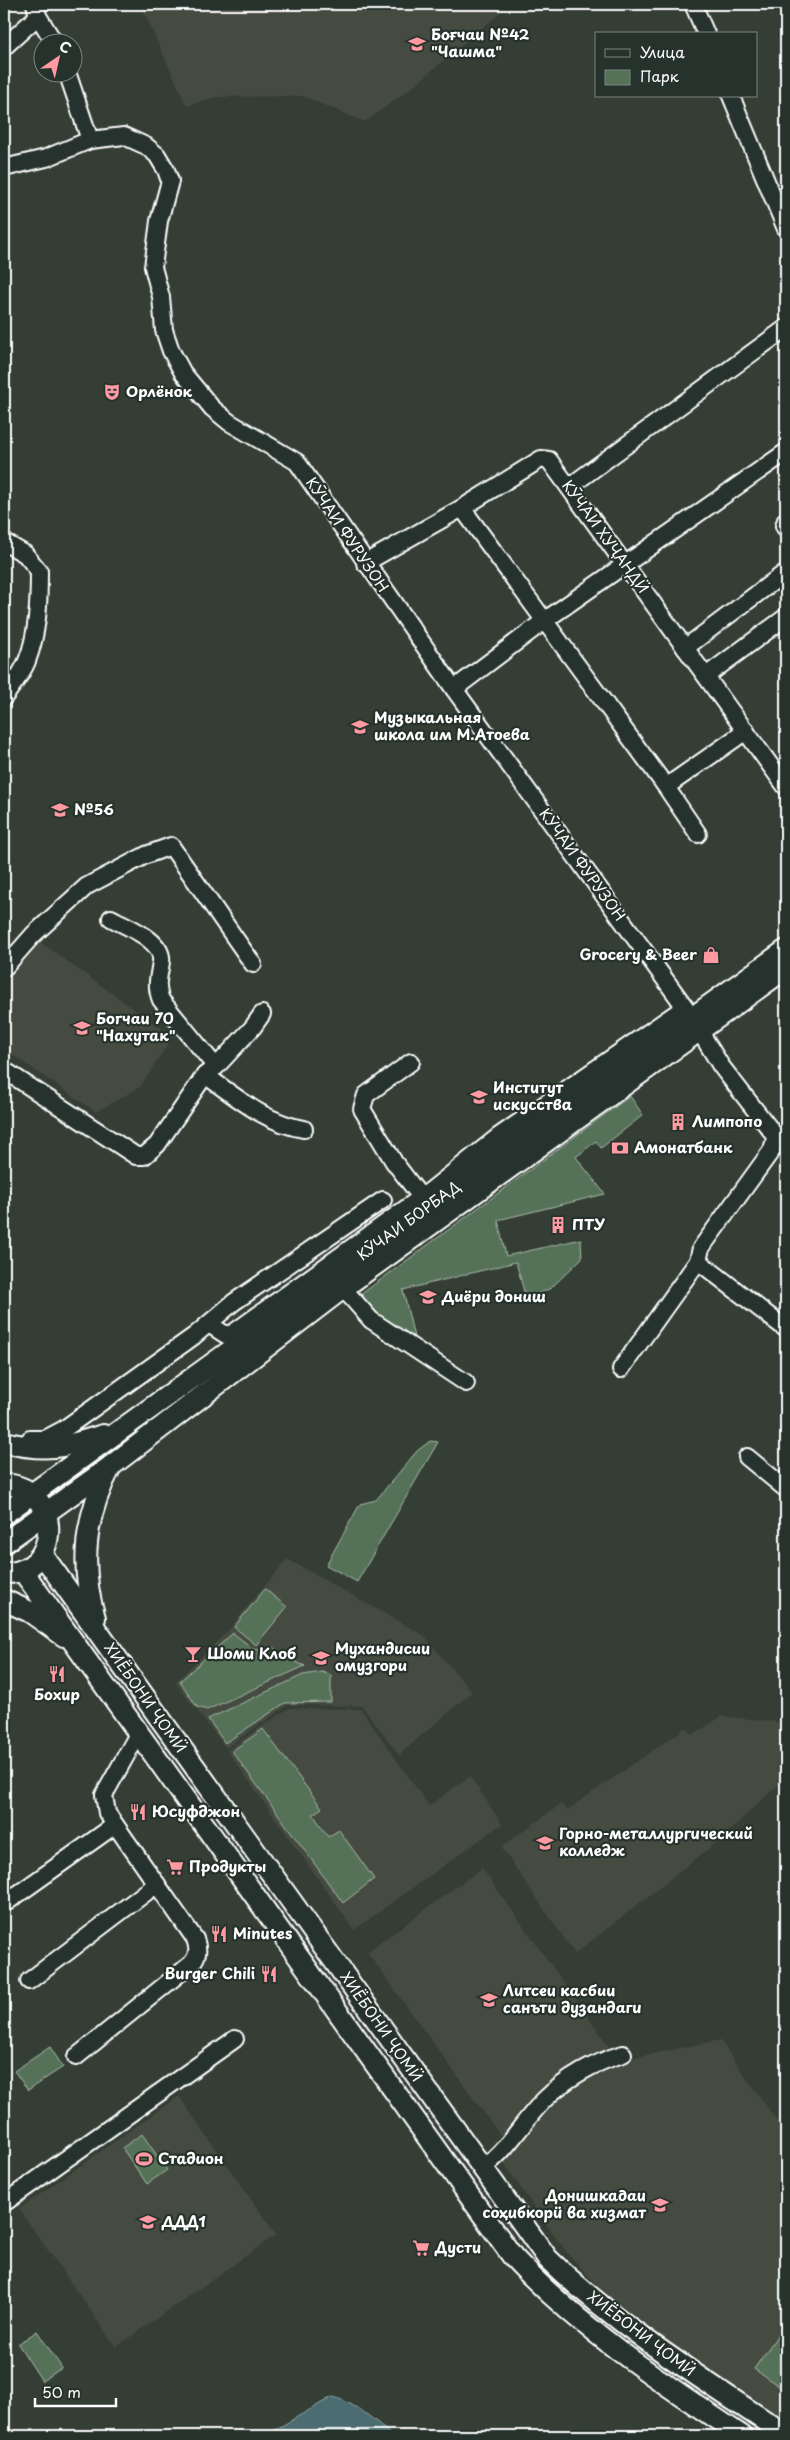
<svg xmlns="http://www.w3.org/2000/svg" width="790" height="2440" font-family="'Playpen Sans',sans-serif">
<rect width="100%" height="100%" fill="#343e35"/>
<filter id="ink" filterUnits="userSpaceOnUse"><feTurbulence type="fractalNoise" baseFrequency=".02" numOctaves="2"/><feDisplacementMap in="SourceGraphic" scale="10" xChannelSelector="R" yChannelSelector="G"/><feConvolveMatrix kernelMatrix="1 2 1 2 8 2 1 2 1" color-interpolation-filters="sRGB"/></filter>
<g filter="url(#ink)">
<g fill="#444b3f">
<polygon points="140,4 494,4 501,12 410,89 365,122 302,96 214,97 187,106"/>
<polygon points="40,942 173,1037 140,1087 96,1112 4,1049 4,983"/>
<polygon points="287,1559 423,1635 472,1692 399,1755 362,1706 288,1705 226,1748 175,1682 227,1632"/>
<polygon points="289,1708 361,1709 429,1806 470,1776 502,1824 354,1930 227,1750"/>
<polygon points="722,1716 786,1723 786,1777 722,1838 575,1954 501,1847 561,1804 567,1810 685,1728 693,1735"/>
<polygon points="482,1868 611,2049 558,2083 503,2139 367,1952"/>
<polygon points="720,2040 786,2134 786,2421 620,2311 564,2249 501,2160 529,2131 554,2097 608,2063"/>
<polygon points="179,2096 276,2235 116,2347 19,2209"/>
</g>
<g fill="#557259" stroke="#aab8ac">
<polygon points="630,1096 643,1115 601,1148 596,1141 576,1157 605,1194 498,1220 506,1256 581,1239 582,1258 551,1288 526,1299 516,1262 403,1290 414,1337 411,1341 377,1315 360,1295"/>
<polygon points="430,1441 438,1442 357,1582 326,1565 360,1504 376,1500 417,1451"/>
<polygon points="265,1589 287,1607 256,1645 234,1627"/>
<polygon points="233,1633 255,1650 274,1647 281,1655 305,1666 207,1710 197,1707 180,1681"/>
<polygon points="322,1672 331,1675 331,1702 285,1703 225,1743 208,1719 303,1675"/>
<polygon points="263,1729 322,1808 313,1814 328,1837 339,1830 374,1879 343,1903 232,1751"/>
<polygon points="50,2047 63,2067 28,2090 14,2071"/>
<polygon points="142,2134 167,2170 147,2184 122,2148"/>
<polygon points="37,2331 62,2368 42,2381 18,2344"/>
<polygon points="777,2336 786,2342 786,2391 754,2369"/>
</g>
<path fill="#4b6c71" stroke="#93a7aa" d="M332,2397C348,2399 381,2423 391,2436H264Z"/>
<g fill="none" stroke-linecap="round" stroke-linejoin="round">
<g stroke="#fff" stroke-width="20">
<g id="minor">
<polyline points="35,4 38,16 54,42"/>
<polyline points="693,4 706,34"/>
<polyline points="4,47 38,16"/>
<polyline points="67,72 90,140 124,136 146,146 157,155 166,170 170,181 159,221 153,267 161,297 164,330 171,351 183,373 212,408 229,422 297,462 454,689 685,1007 721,1066 773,1133 775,1139 772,1150 701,1248 698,1261 786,1329"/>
<polyline points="731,96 786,229"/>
<polyline points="4,168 46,158 90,140"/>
<polyline points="569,487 786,328"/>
<polyline points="462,508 664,784 669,785 673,782 746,731"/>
<polyline points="786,520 784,526 786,529"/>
<path d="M4,542L25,554L39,571C39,601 38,633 27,661C22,674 12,686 4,697"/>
<polyline points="365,563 462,508 541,459 549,460 786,787"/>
<polyline points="685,648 786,572"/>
<polyline points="706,676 786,617"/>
<polyline points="454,689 544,621 786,452"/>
<polyline points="664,784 698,834"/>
<path d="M111,918C127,927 164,940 161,962C159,976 155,986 161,1000L216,1067L253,1027L262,1014"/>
<polyline points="4,968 33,935 87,886 146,855 171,846 253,964"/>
<polyline points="411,1062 366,1095 362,1109 394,1162 427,1205"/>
<path d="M214,1068L205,1075C236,1097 266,1123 304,1129"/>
<polyline points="4,1070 136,1156 144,1156 157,1145 205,1075"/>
<polyline points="343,1288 371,1320 466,1383"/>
<polyline points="209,1324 226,1335 233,1333 430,1191 499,1136 685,1007"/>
<polyline points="621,1369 698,1261"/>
<polyline points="30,1439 45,1439 64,1429 194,1336 234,1302 383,1200"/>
<polyline points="747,1457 786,1489"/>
<polyline points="4,1904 115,1825"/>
<polyline points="29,1981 157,1884"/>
<path d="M76,2057L191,1964C198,1956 199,1950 195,1939L107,1813L104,1795L138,1734"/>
<path d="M485,2166C509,2148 523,2121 544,2100C565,2079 595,2062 623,2054"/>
<polyline points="4,2203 235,2039"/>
</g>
</g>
<g stroke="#fff" stroke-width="24">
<g id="major">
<path d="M4,1442C45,1452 63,1448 103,1435"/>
<path d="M4,1484C65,1488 61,1575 4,1573"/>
<polyline points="4,1514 786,950"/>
<polyline points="4,1543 111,1466 343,1288 786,968"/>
<path d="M42,1554L548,2259C620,2328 704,2380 786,2435"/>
<path d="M22,1570L513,2257C580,2329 661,2382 742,2436"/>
<polyline points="4,1600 30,1612 64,1636"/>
<path d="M95,1618C79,1564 85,1515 111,1466"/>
</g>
</g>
<use href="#minor" stroke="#26332d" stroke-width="16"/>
<use href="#major" stroke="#26332d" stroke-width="20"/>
</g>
</g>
<defs>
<g id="school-bare" transform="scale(1.35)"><path d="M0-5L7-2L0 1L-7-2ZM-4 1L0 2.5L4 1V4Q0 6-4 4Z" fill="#ff9aa2" stroke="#26332d" stroke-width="2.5" paint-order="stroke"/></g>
<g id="theatre-bare" transform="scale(1.35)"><path d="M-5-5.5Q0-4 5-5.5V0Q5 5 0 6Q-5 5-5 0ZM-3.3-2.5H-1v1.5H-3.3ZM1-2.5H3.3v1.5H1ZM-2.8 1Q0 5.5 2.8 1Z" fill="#ff9aa2" stroke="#26332d" stroke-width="2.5" paint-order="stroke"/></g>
<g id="shop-bare" transform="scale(1.35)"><path d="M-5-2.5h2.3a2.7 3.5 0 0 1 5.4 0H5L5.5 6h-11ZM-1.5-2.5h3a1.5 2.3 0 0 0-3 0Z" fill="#ff9aa2" stroke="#26332d" stroke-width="2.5" paint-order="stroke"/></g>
<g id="university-bare" transform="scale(1.35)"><path d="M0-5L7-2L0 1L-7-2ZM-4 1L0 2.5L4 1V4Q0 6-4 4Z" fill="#ff9aa2" stroke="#26332d" stroke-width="2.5" paint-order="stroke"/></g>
<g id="building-bare" transform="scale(1.35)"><path d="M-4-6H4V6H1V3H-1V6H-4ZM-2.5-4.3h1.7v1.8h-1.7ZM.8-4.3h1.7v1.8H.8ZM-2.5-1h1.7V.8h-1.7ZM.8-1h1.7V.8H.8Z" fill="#ff9aa2" stroke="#26332d" stroke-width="2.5" paint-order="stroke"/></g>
<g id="bank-bare" transform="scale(1.35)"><path d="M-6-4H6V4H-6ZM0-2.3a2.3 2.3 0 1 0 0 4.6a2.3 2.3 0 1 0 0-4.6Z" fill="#ff9aa2" stroke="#26332d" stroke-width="2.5" paint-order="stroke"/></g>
<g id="bar-bare" transform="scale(1.35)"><path d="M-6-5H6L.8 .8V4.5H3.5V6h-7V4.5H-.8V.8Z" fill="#ff9aa2" stroke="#26332d" stroke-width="2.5" paint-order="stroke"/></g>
<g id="restaurant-bare" transform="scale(1.35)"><path d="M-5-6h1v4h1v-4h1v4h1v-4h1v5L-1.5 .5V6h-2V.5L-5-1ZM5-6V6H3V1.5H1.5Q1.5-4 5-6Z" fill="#ff9aa2" stroke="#26332d" stroke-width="2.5" paint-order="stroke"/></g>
<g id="supermarket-bare" transform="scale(1.35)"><path d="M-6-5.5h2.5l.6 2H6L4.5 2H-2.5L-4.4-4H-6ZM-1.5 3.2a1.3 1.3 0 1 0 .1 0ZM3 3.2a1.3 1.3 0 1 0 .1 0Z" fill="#ff9aa2" stroke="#26332d" stroke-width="2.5" paint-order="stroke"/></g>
<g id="stadium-bare" transform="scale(1.35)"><path d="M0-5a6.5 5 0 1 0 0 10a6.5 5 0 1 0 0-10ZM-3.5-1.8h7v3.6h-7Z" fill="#ff9aa2" stroke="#26332d" stroke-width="2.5" paint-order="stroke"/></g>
</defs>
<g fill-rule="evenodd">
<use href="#school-bare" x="417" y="44"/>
<use href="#theatre-bare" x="112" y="392"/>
<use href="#school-bare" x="360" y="727"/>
<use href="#school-bare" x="60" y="810"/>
<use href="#shop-bare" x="711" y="955"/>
<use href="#school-bare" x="82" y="1028"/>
<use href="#university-bare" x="479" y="1097"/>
<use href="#building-bare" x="678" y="1122"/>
<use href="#bank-bare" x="620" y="1148"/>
<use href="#building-bare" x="558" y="1225"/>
<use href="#school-bare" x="428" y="1297"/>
<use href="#bar-bare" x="193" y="1654"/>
<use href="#university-bare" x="321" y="1658"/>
<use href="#restaurant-bare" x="57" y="1674"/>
<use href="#restaurant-bare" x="138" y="1812"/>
<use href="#university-bare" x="545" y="1843"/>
<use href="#supermarket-bare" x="175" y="1867"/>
<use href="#restaurant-bare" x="219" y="1934"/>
<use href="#restaurant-bare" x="269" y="1974"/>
<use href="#university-bare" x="489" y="2000"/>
<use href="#stadium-bare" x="144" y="2159"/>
<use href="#university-bare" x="660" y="2205"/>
<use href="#school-bare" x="148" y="2222"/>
<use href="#supermarket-bare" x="421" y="2248"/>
</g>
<g text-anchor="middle" stroke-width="4.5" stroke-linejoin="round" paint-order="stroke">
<g font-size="15" font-weight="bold" fill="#fff" stroke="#26332d" text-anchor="start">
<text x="431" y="40">Боғчаи №42<tspan x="431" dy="17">"Чашма"</tspan></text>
<text x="126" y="397">Орлёнок</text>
<text x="374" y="723">Музыкальная<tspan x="374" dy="17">школа им М.Атоева</tspan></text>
<text x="74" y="815">№56</text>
<text x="697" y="960" text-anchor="end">Grocery &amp; Beer</text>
<text x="96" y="1024">Богчаи 70<tspan x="96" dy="17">"Нахутак"</tspan></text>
<text x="493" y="1093">Институт<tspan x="493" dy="17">искусства</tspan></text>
<text x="692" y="1127">Лимпопо</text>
<text x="634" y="1153">Амонатбанк</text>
<text x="572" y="1230">ПТУ</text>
<text x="442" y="1302">Диёри дониш</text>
<text x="335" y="1654">Мухандисии<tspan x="335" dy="17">омузгори</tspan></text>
<text x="207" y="1659">Шоми Клоб</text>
<text x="57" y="1700" text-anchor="middle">Бохир</text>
<text x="152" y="1817">Юсуфджон</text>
<text x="559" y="1839">Горно-металлургический<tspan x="559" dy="17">колледж</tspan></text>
<text x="189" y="1872">Продукты</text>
<text x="233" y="1939">Minutes</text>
<text x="255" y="1979" text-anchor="end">Burger Chili</text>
<text x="503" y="1996">Литсеи касбии<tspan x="503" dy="17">санъти дузандаги</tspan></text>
<text x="158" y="2164">Стадион</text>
<text x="646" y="2201" text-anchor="end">Донишкадаи<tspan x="646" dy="17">соҳибкорӣ ва хизмат</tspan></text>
<text x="162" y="2227">ДДД1</text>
<text x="435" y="2253">Дусти</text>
</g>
<g font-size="15" fill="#fff" stroke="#26332d">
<text transform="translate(347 535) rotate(56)" y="5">КӮЧАИ ФУРУЗОН</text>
<text transform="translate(605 537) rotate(54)" y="5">КӮЧАИ ХУҶАНДӢ</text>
<text transform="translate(582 865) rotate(54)" y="5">КӮЧАИ ФУРУЗОН</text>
<text transform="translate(409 1221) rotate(-36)" y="5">КӮЧАИ БОРБАД</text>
<text transform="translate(145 1698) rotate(55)" y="5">ХИЁБОНИ ҶОМӢ</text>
<text transform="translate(381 2027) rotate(55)" y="5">ХИЁБОНИ ҶОМӢ</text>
<text transform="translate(641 2334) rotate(37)" y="5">ХИЁБОНИ ҶОМӢ</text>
</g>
</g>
<rect width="790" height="2440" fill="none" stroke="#26332d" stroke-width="20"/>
<rect x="10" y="10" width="770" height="2420" fill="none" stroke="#fff" stroke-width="2" filter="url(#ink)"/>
<rect x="595" y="32" width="162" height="65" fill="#26332d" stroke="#7d8581"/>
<rect x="605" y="49" width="25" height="8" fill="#26332d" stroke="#7d8581"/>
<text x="640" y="58" font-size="15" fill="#ffffff">Улица</text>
<rect x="605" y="70" width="25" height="15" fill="#557259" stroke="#7d8581"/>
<text x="640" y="82" font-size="15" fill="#ffffff">Парк</text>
<g transform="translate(58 58) rotate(34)"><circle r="24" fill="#26332d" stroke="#7d8581"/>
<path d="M0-4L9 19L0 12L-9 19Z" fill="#ff9aa2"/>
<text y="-8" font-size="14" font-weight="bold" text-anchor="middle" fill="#ffffff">С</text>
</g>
<path d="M35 2398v8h81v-8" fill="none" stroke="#ffffff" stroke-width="2.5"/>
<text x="42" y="2398" font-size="15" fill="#ffffff" stroke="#26332d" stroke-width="4" paint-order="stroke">50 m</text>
</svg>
